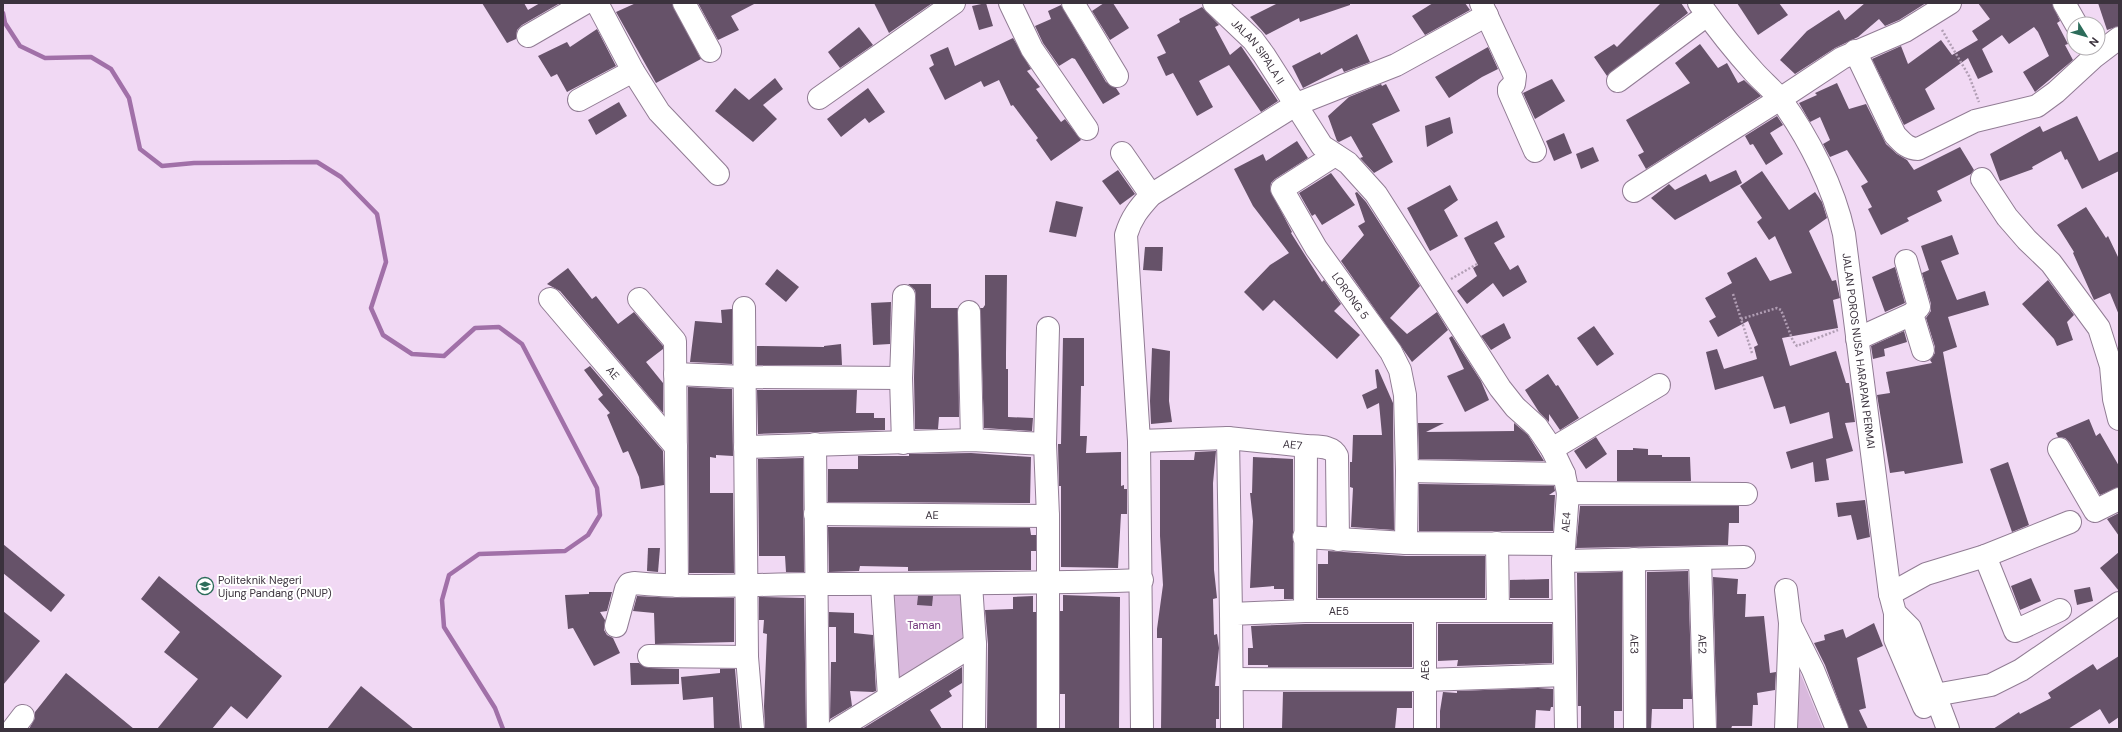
<svg xmlns="http://www.w3.org/2000/svg" width="2122" height="732" font-family="'DM Sans',sans-serif">
<rect width="100%" height="100%" fill="#f1d9f4"/>
<g fill="#d9b9dd">
<polygon points="966,591 962,638 894,680 891,595"/>
<polygon points="1790,648 1823,729 1787,729"/>
</g>
<g fill="none" stroke-linecap="round" stroke-linejoin="round">
<polyline stroke="#a170a8" stroke-width="4.5" points="3,13 5,23 20,46 45,58 91,57 111,69 129,98 140,149 162,166 194,163 317,162 341,177 377,214 386,262 371,308 383,335 412,354 444,356 475,328 499,327 522,344 597,488 600,515 588,535 565,551 479,554 449,575 442,600 444,627 495,708 503,729"/>
</g>
<g fill="#665269">
<polygon points="482,3 524,3 528,10 540,3 560,3 522,25 517,30 516,39 507,43"/>
<polygon points="636,3 672,3 701,59 656,83 616,12"/>
<polygon points="698,3 756,3 731,16 739,30 718,40"/>
<polygon points="874,3 930,3 931,4 889,33"/>
<polygon points="986,3 993,26 979,30 972,6"/>
<polygon points="1104,3 1113,3 1129,28 1110,40 1092,11"/>
<polygon points="1278,3 1350,3 1350,5 1300,22 1299,18 1266,35 1250,17"/>
<polygon points="1433,3 1465,3 1470,10 1425,35 1412,16"/>
<polygon points="1661,3 1681,3 1688,13 1607,76 1594,57 1614,44 1617,47"/>
<polygon points="1737,3 1779,3 1788,15 1758,35"/>
<polygon points="1865,3 1926,3 1899,20 1885,26 1879,19 1858,37 1835,48 1795,74 1780,60 1807,31 1839,10 1845,20"/>
<polygon points="1978,3 2052,3 2060,21 2057,23 2068,44 2065,45 2073,60 2035,92 2023,72 2049,56 2038,32 2034,27 2009,44 2002,35 1982,49 1993,72 1978,79 1968,58 1925,89 1935,109 1904,125 1872,59 1901,46 1908,64 1941,40 1952,55 1978,40 1972,31 1990,19"/>
<polygon points="2098,3 2119,3 2119,26 2107,30"/>
<polygon points="1061,5 1106,82 1116,88 1120,94 1103,104 1075,59 1072,58 1059,66 1043,43 1035,26 1051,19 1048,11"/>
<polygon points="1202,7 1219,25 1215,27 1230,55 1241,46 1278,101 1261,112 1229,65 1199,81 1213,107 1197,116 1173,73 1166,76 1157,57 1166,53 1157,35 1180,22 1179,19"/>
<polygon points="859,27 873,45 840,68 828,52"/>
<polygon points="597,29 616,66 567,92 557,74 551,77 538,56 567,42 570,47"/>
<polygon points="1357,34 1370,62 1344,72 1342,68 1303,88 1292,66 1320,52 1321,55"/>
<polygon points="1013,38 1031,69 1027,71 1040,87 1036,89 1061,122 1065,119 1081,140 1051,161 1036,140 1038,138 1013,105 1011,106 999,80 984,87 981,81 945,100 929,68 934,65 930,55 948,47 955,66"/>
<polygon points="1700,44 1718,68 1727,63 1738,83 1744,80 1761,96 1646,169 1638,155 1644,152 1626,120 1690,83 1675,63"/>
<polygon points="1488,47 1498,69 1482,77 1449,98 1435,77"/>
<polygon points="775,78 783,89 763,105 777,119 753,142 715,111 735,88 749,100"/>
<polygon points="1552,79 1565,101 1535,119 1523,93"/>
<polygon points="1837,83 1849,109 1866,104 1886,144 1897,154 1907,160 1914,170 1960,147 1974,170 1971,174 1937,191 1942,201 1907,218 1909,221 1881,235 1868,209 1872,207 1861,186 1868,182 1847,150 1830,157 1823,144 1830,140 1820,117 1810,122 1799,103 1817,95 1815,93"/>
<polygon points="1381,84 1382,86 1386,84 1400,111 1372,124 1393,162 1374,173 1360,158 1363,157 1351,136 1339,142 1337,141 1328,116 1349,97"/>
<polygon points="868,88 885,112 869,123 865,118 841,137 827,119"/>
<polygon points="619,102 627,116 596,135 588,120"/>
<polygon points="1777,116 1783,125 1770,133 1783,154 1766,165 1753,144 1750,145 1745,136"/>
<polygon points="2077,116 2099,161 2119,151 2119,171 2082,189 2067,159 2065,160 2061,151 2032,167 2033,169 2000,181 1990,154 2040,126 2043,132"/>
<polygon points="1450,117 1453,133 1427,147 1425,126"/>
<polygon points="1564,133 1572,153 1554,161 1546,141"/>
<polygon points="1297,141 1308,158 1275,179 1271,183 1270,190 1292,232 1291,233 1322,282 1324,280 1341,304 1334,311 1360,335 1337,359 1274,300 1263,311 1244,292 1270,265 1289,253 1253,206 1234,169 1263,154 1266,161"/>
<polygon points="1593,147 1599,161 1581,169 1576,154"/>
<polygon points="1118,170 1135,194 1120,205 1102,181"/>
<polygon points="1736,170 1742,183 1675,220 1651,198 1669,184 1675,190 1706,174 1710,182"/>
<polygon points="1762,171 1789,210 1815,192 1822,202 1827,218 1809,231 1832,281 1836,280 1840,298 1833,300 1838,328 1782,338 1790,366 1836,351 1846,383 1849,383 1855,422 1845,423 1853,451 1826,459 1829,480 1815,482 1813,462 1791,469 1786,452 1833,438 1829,412 1790,424 1785,406 1774,409 1763,376 1715,390 1706,352 1717,349 1724,369 1757,359 1754,347 1758,345 1748,321 1718,337 1709,321 1716,317 1705,298 1732,283 1727,273 1756,257 1770,281 1792,273 1775,236 1769,240 1757,222 1762,218 1740,186"/>
<polygon points="1331,173 1355,205 1322,225 1315,214 1312,216 1299,193"/>
<polygon points="1450,185 1458,200 1444,210 1458,236 1430,251 1407,208"/>
<polygon points="1357,192 1366,202 1420,286 1390,318 1407,334 1437,312 1448,330 1412,362 1341,261 1364,235 1358,226 1365,222 1355,193"/>
<polygon points="1056,201 1083,207 1076,237 1049,232"/>
<polygon points="2086,207 2106,238 2108,236 2119,259 2119,315 2110,293 2094,300 2073,253 2074,252 2057,225"/>
<polygon points="1497,221 1505,237 1494,243 1510,270 1518,265 1527,282 1503,297 1493,283 1467,304 1457,291 1477,276 1473,268 1478,265 1464,238"/>
<polygon points="1952,235 1959,254 1941,261 1957,300 1985,291 1989,305 1948,317 1957,347 1943,352 1963,463 1905,474 1904,471 1890,473 1877,395 1890,393 1886,372 1932,363 1930,360 1935,353 1935,347 1926,318 1931,311 1931,304 1922,273 1929,270 1921,246"/>
<polygon points="1145,247 1163,247 1162,271 1143,270"/>
<polygon points="1895,267 1905,303 1885,312 1872,277"/>
<polygon points="568,268 592,299 596,296 618,324 634,312 663,346 663,349 646,362 663,383 663,413 560,291 547,284"/>
<polygon points="777,269 799,287 786,302 765,284"/>
<polygon points="985,275 1007,275 1006,353 1006,369 1008,369 1008,417 1033,418 1032,431 984,428 980,308 983,308 985,305"/>
<polygon points="2048,280 2074,315 2067,322 2073,340 2057,346 2054,339 2022,304"/>
<polygon points="908,284 931,284 931,308 958,308 959,417 939,417 938,429 915,429 914,378 916,296 915,290"/>
<polygon points="891,302 890,344 873,345 871,303"/>
<polygon points="732,309 732,364 690,362 695,321 722,323 721,310"/>
<polygon points="1504,323 1511,338 1491,350 1481,336"/>
<polygon points="1594,326 1614,354 1597,366 1577,338"/>
<polygon points="1904,331 1907,342 1884,349 1885,356 1873,359 1871,346"/>
<polygon points="1452,336 1481,381 1489,400 1465,412 1447,376 1464,369 1449,338"/>
<polygon points="1063,338 1084,338 1084,386 1081,386 1080,436 1087,436 1086,453 1121,452 1121,486 1124,485 1124,489 1127,489 1127,514 1121,514 1118,568 1061,567 1061,486 1059,486 1058,444 1061,444"/>
<polygon points="841,344 842,365 757,365 757,346 824,347 824,346"/>
<polygon points="1152,348 1170,351 1169,401 1172,422 1151,424 1150,401"/>
<polygon points="590,366 663,451 664,485 641,489 639,477 628,451 623,453 607,415 610,413 598,399 603,395 584,370"/>
<polygon points="1378,369 1393,403 1394,530 1351,527 1353,488 1350,487 1350,462 1352,462 1353,435 1382,435 1379,403 1367,409 1362,395 1377,388 1375,370"/>
<polygon points="1548,374 1556,386 1558,385 1579,418 1560,430 1549,414 1549,422 1539,412 1525,390"/>
<polygon points="688,387 732,389 733,456 716,455 716,458 710,457 710,493 733,493 734,573 689,573"/>
<polygon points="757,390 857,390 856,413 874,413 874,418 885,418 885,430 758,434"/>
<polygon points="2089,419 2096,436 2100,433 2119,466 2119,487 2100,495 2070,443 2065,438 2058,437 2056,433"/>
<polygon points="1418,423 1444,423 1426,432 1514,431 1514,423 1528,435 1544,461 1419,459"/>
<polygon points="1596,437 1607,454 1586,469 1574,451"/>
<polygon points="1633,448 1648,449 1648,455 1662,455 1662,457 1690,457 1691,481 1617,481 1617,450 1633,450"/>
<polygon points="1216,451 1213,483 1214,570 1217,598 1213,599 1214,635 1217,634 1219,648 1215,686 1219,686 1219,719 1216,719 1216,729 1161,729 1162,638 1157,638 1157,629 1163,585 1160,536 1160,460 1194,460 1195,452"/>
<polygon points="971,453 1031,457 1030,503 828,502 828,469 858,469 858,456 909,456 909,454"/>
<polygon points="1253,457 1293,459 1293,599 1284,599 1284,589 1274,589 1274,586 1250,588 1253,521 1250,493 1252,493"/>
<polygon points="803,458 804,572 786,572 785,556 759,556 758,459"/>
<polygon points="2008,462 2029,525 2012,532 1990,469"/>
<polygon points="1419,484 1554,486 1555,491 1549,495 1555,495 1553,531 1419,531"/>
<polygon points="1865,500 1870,537 1857,540 1851,515 1838,517 1836,503"/>
<polygon points="1580,506 1739,506 1739,523 1729,523 1728,545 1576,548"/>
<polygon points="2119,513 2119,536 2107,519"/>
<polygon points="828,527 1030,528 1031,535 1036,535 1036,551 1031,551 1031,570 908,571 908,567 860,566 859,571 829,572"/>
<polygon points="3,544 65,595 51,612 3,573"/>
<polygon points="648,548 660,548 658,572 647,571"/>
<polygon points="1328,551 1406,556 1485,556 1485,598 1318,598 1318,564 1328,564"/>
<polygon points="2119,552 2119,591 2100,568"/>
<polygon points="1688,571 1692,699 1683,699 1683,709 1652,709 1651,729 1647,729 1647,572"/>
<polygon points="1622,572 1622,711 1614,711 1614,729 1581,729 1581,706 1578,706 1577,573"/>
<polygon points="159,576 282,676 247,719 231,706 212,729 157,729 198,679 164,652 180,632 141,599"/>
<polygon points="1713,577 1738,579 1737,594 1746,594 1745,617 1764,616 1770,673 1776,672 1775,690 1757,693 1758,705 1753,705 1752,726 1732,726 1731,729 1717,729"/>
<polygon points="2031,578 2041,601 2020,610 2011,586"/>
<polygon points="1549,579 1549,598 1510,598 1510,580"/>
<polygon points="2090,587 2093,601 2077,605 2074,590"/>
<polygon points="589,592 612,592 607,611 600,612 605,620 604,630 607,635 613,638 620,653 594,666 573,628 568,629 565,595 589,594"/>
<polygon points="1063,595 1120,597 1119,729 1065,729 1065,694 1060,694 1060,611 1063,611"/>
<polygon points="637,596 677,598 734,598 734,642 655,644 654,613 633,611"/>
<polygon points="918,596 933,596 932,606 917,605"/>
<polygon points="1033,596 1033,612 1036,612 1036,729 987,729 988,644 985,610 1013,609 1013,597"/>
<polygon points="759,597 804,598 806,729 765,729 764,706 767,634 763,633 764,620 759,620"/>
<polygon points="3,611 40,641 3,685"/>
<polygon points="829,612 854,613 854,633 873,635 876,691 873,692 850,691 852,706 830,719 831,662 836,662 836,627 829,627"/>
<polygon points="1874,623 1883,646 1857,658 1866,708 1859,710 1868,729 1849,729 1825,665 1814,643 1825,640 1824,635 1843,629 1846,638"/>
<polygon points="1305,624 1412,624 1412,667 1268,667 1268,665 1248,665 1248,648 1253,648 1251,626"/>
<polygon points="1438,624 1552,624 1552,663 1457,666 1458,660 1438,661"/>
<polygon points="2119,656 2119,717 2109,724 2100,709 2068,729 1993,729 2019,712 2020,714 2051,698 2048,693 2093,664 2097,670"/>
<polygon points="630,663 639,663 649,668 679,669 679,684 631,685"/>
<polygon points="962,667 962,683 949,691 952,696 930,710 942,729 862,729"/>
<polygon points="720,669 735,669 740,729 714,729 713,697 683,700 681,677 720,673"/>
<polygon points="66,673 134,729 29,729 35,718 35,712"/>
<polygon points="361,686 414,729 327,729"/>
<polygon points="1538,688 1553,689 1553,707 1551,707 1550,711 1536,710 1535,729 1440,729 1440,711 1443,692 1457,693 1457,691"/>
<polygon points="1283,692 1412,692 1412,708 1397,708 1395,729 1282,729"/>
</g>
<g fill="none" stroke-linecap="round" stroke-linejoin="round">
<g stroke="#917c94" stroke-width="24">
<g id="minor">
<polyline points="597,3 633,71 659,112 718,174"/>
<polyline points="684,3 710,51"/>
<polyline points="1010,3 1032,49 1087,129"/>
<polyline points="1073,3 1117,76"/>
<path id="s1" d="M1214,3L1253,40L1264,55L1322,146L1348,163L1376,194L1500,388L1515,407L1537,427L1552,449L1564,474L1568,493"/>
<polyline points="1481,3 1515,76 1514,84 1509,89 1509,92 1535,151"/>
<path id="s2" d="M1699,3C1716,27 1734,50 1754,72C1762,81 1773,90 1781,100C1809,138 1834,188 1844,234L1890,594L1895,613L1910,628L1948,729"/>
<polyline points="2064,3 2076,24"/>
<polyline points="528,36 585,3"/>
<path d="M1855,51L1895,135C1902,142 1907,149 1918,149L1975,121L2037,106L2056,92L2094,57L2119,38"/>
<polyline points="1618,81 1707,15"/>
<polyline points="819,98 954,3"/>
<polyline points="579,100 633,71"/>
<polyline points="1122,153 1151,195"/>
<path id="s3" d="M1335,155L1282,189L1316,248L1391,352L1400,370L1405,395L1407,471"/>
<polyline points="1982,179 2007,217 2027,240 2051,263 2099,328 2111,366 2114,399 2119,419"/>
<polyline points="1634,191 1780,99 1842,58 1905,31 1950,3"/>
<polyline points="1906,261 1919,307 1912,314"/>
<path id="s4" d="M550,299L676,447"/>
<polyline points="639,299 675,341 677,586"/>
<polyline points="744,308 747,657 753,729"/>
<polyline points="969,312 972,440"/>
<polyline points="1857,339 1912,314 1923,350"/>
<polyline points="675,374 744,377 901,378"/>
<polyline points="1228,438 1231,614"/>
<path id="s5" d="M1139,441L1228,438L1306,446L1305,611"/>
<polyline points="903,443 901,378 904,296"/>
<polyline points="815,444 818,729"/>
<polyline points="1045,444 1048,328"/>
<path d="M1306,446C1317,447 1332,445 1337,456L1338,540"/>
<polyline points="745,447 972,440 1045,444 1048,516 1048,729"/>
<polyline points="1552,449 1659,385"/>
<polyline points="2059,449 2095,511 2119,499"/>
<path id="s6" d="M815,514L1048,516"/>
<polyline points="1304,537 1406,543 1563,544"/>
<polyline points="1406,543 1407,471 1564,474"/>
<polyline points="1497,543 1498,611"/>
<polyline points="1985,556 2070,522"/>
<path id="s7" d="M1634,559L1635,729"/>
<path id="s8" d="M1700,559L1705,729"/>
<polyline points="1563,561 1744,557"/>
<polyline points="971,584 975,644 974,729"/>
<polyline points="882,585 889,697"/>
<polyline points="1786,590 1790,623 1786,729"/>
<polyline points="1890,594 1926,574 1985,556 2015,631 2060,610"/>
<polyline points="1895,613 1895,639 1924,707"/>
<polyline points="1790,624 1813,670 1837,729"/>
<path d="M616,626L626,589L629,584L634,583C694,589 755,584 815,584C924,584 1033,584 1142,580"/>
<polyline points="649,656 747,657"/>
<polyline points="1232,679 1425,680 1565,675"/>
<polyline points="1922,700 1935,695 1991,685 2021,670 2119,603"/>
<polyline points="13,729 23,716"/>
<polyline points="838,729 975,644"/>
<path d="M1142,729L1139,441L1126,235C1131,218 1139,208 1151,195L1297,104L1396,65L1487,15"/>
<path id="s9" d="M1232,729L1231,614L1305,611H1563"/>
<polyline points="1425,729 1425,611"/>
<path id="s10" d="M1566,729L1563,561L1568,493L1746,494"/>
</g>
</g>
<g stroke="#b19eb4" stroke-width="2.5" stroke-dasharray="2 2" stroke-linecap="butt">
<polyline points="1942,30 1969,76 1979,102"/>
<polyline points="1451,279 1477,264"/>
<polyline points="1733,294 1752,353"/>
<polyline points="1741,319 1777,308 1781,310 1793,341 1797,346 1838,330"/>
</g>
<use href="#minor" stroke="#fff" stroke-width="22"/>
</g>
<defs>
<g id="university-ring" transform="scale(0.9)"><circle r="9.5" fill="#fff" stroke="#2c6c5a" stroke-width="1.5"/><path d="M0-5L7-2L0 1L-7-2ZM-4 1L0 2.5L4 1V4Q0 6-4 4Z" fill="#2c6c5a"/></g>
</defs>
<g fill-rule="evenodd">
<use href="#university-ring" x="205" y="586"/>
</g>
<g text-anchor="middle" stroke-width="4" stroke-linejoin="round" paint-order="stroke">
<g font-size="11" fill="#3b323d" stroke="#fff">
<text dy="4" stroke="none"><textPath href="#s1" startOffset="66">JALAN SIPALA II</textPath></text>
<text dy="4" stroke="none"><textPath href="#s3" startOffset="190">LORONG 5</textPath></text>
<text dy="4" stroke="none"><textPath href="#s2" startOffset="394">JALAN POROS NUSA HARAPAN PERMAI</textPath></text>
<text dy="4" stroke="none"><textPath href="#s4" startOffset="97">AE</textPath></text>
<text dy="4" stroke="none"><textPath href="#s5" startOffset="154">AE7</textPath></text>
<text dy="4" stroke="none"><textPath href="#s6" startOffset="117">AE</textPath></text>
<text dy="4" stroke="none"><textPath href="#s10" startOffset="207">AE4</textPath></text>
<text dy="4" stroke="none"><textPath href="#s9" startOffset="223">AE5</textPath></text>
<text dy="4" stroke="none"><textPath href="#s7" startOffset="85">AE3</textPath></text>
<text dy="4" stroke="none"><textPath href="#s8" startOffset="85">AE2</textPath></text>
<text transform="translate(1425 670) rotate(-90)" y="4">AE6</text>
</g>
<g font-size="11" fill="#3b323d" stroke="#fff" text-anchor="start">
<text x="218" y="584">Politeknik Negeri<tspan x="218" dy="13">Ujung Pandang (PNUP)</tspan></text>
</g>
<g font-size="11" fill="#71347a" stroke="#fff">
<text x="924" y="629">Taman</text>
</g>
</g>
<rect width="2122" height="732" fill="none" stroke="#3b323d" stroke-width="8"/>
<g transform="translate(2086 36) rotate(127)"><circle r="19" fill="#ffffff" stroke="#b1adb1"/>
<path d="M0-3L7 15L0 10L-7 15Z" fill="#2c6c5a"/>
<text y="-6" font-size="11" font-weight="bold" text-anchor="middle" fill="#3b323d">N</text>
</g>
</svg>
